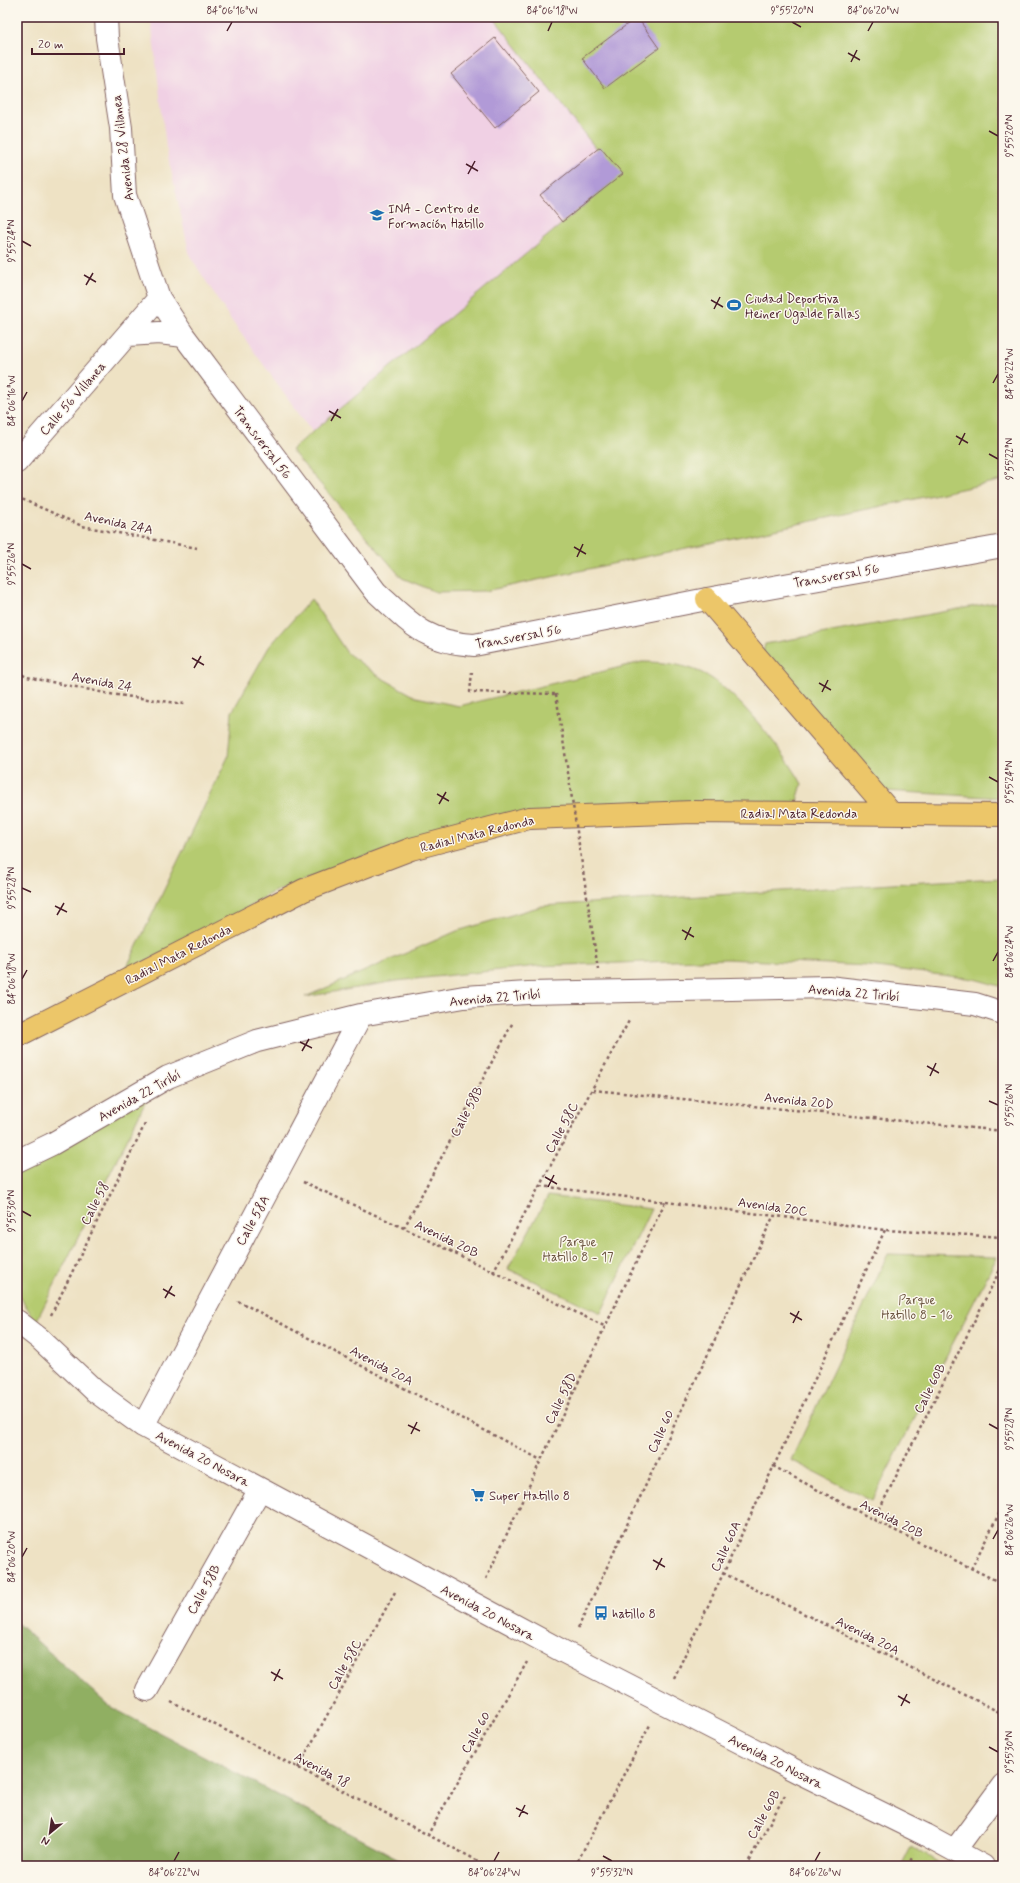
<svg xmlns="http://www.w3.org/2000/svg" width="1020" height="1883" font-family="Mynerve,sans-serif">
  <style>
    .built { fill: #f0d0e4 }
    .green { fill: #b5cb6f; stroke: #80754d }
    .forest { fill: #90af62; stroke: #6d6746 }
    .building { fill: #b19ad7 }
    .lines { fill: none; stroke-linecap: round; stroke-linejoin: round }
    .minor-casing { stroke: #836361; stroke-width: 24 }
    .major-casing { stroke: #836361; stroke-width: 24 }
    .path { stroke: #836361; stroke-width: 2.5; stroke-dasharray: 3 3; stroke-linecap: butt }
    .minor { stroke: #fff; stroke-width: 22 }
    .major { stroke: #ecc669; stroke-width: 22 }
    .path-bridge { stroke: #836361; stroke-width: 2.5; stroke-dasharray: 3 3; stroke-linecap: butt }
    .ticks { fill: none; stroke: #4a1f2b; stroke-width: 1.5 }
    .labels { text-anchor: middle; stroke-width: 3; stroke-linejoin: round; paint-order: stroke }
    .street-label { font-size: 13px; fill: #4a1f2b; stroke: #fbf7ec }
    .poi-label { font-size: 13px; fill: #4a1f2b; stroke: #fbf7ec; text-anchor: start }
    .park-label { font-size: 13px; fill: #6a533f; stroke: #fbf7ec }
    .neatline { fill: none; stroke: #4a1f2b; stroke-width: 1.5 }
    .ticks-label { font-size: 10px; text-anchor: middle; fill: #4a1f2b }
  </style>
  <rect width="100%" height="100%" fill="#fbf7ec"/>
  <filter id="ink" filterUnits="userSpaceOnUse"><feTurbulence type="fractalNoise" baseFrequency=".025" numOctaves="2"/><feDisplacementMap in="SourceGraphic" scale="8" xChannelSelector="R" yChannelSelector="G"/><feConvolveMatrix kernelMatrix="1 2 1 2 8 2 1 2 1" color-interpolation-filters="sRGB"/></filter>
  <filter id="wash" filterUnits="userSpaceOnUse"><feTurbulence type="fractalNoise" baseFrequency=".012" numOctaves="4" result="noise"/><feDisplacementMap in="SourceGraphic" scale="16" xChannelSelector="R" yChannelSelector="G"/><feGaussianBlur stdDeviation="0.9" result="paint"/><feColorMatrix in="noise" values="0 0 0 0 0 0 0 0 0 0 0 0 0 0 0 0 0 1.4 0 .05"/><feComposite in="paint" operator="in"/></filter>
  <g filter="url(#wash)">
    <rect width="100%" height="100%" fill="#eee2c4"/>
    <path class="built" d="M155,17h341l127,157 -310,259 -84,-116 -39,-61 -24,-109 -15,-127z"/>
    <path class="green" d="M493,17h510v463l-517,111 -50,1 -34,-14 -111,-128 327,-273z
      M311,599l36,54 33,24 36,20 43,9 183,-44c20,0 39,2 58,10 32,13 86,82 102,112l-6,20 -196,7 -234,45 -95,37 -56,35 -90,43 103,-214 4,-45 37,-65z
      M1003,601v197l-117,-7 -124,-135 3,-12z
      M1003,878v109l-29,-8 -106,-13 -142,-7 -188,7 -142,15 -91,16 152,-66 85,-25 398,-25z
      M149,1095l-113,227 -19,-30v-121z
      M548,1196l103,13 -50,104 -93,-44z
      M888,1254l109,3 -125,244 -81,-41z
      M911,1846l33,20h-43z"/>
    <path class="forest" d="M17,1623l92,83 303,160h-395z"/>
    <g id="blocks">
      <path class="building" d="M637,17l22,31 -54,40 -23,-30z
        M495,38l44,54 -44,36 -44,-54z
        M600,147l23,27 -61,48 -22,-27z"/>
    </g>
  </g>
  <g filter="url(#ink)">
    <use href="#blocks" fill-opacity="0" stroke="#836361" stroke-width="1"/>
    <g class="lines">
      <defs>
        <path id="minor" d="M106,17l1,21 14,90 4,67 34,103 25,38 192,256c35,32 49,50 98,53l233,-46 296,-53
          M128,335l31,-2 25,3
          M17,462l142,-164
          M17,1161l35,-17 116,-67 89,-36 104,-26 103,-18 64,-4 300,-6 147,17 28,9
          M17,1321l23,18 55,52 48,35 423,227 232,119 128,63 57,31
          M143,1426l218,-411
          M147,1690l113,-201
          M955,1850l48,-65"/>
        <path id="major" d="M707,599l184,214
          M17,1036l287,-146 107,-41 118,-31 164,-6 310,3"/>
      </defs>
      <use href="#minor" class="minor-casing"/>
      <use href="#major" class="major-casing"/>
      <path class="path" d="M17,497l65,29 115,22
        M17,672l10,5 83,17 75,10
        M472,672l-2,20 86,2
        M593,1090l410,41
        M303,1182l101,46 202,99
        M541,1186l344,44 118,7
        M404,1228l109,-206
        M493,1272l137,-253
        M238,1301l303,159
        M51,1315l95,-193
        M773,1466l101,54 129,64
        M874,1520l129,-256
        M971,1569l32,-63
        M723,1573l280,141
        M486,1579l55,-119 125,-260
        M578,1628l195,-411
        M674,1678l211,-448
        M171,1702l317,164
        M298,1768l97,-176
        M427,1836l100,-174
        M575,1866l75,-141
        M746,1866l39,-71
        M908,1866l5,-8"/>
      <use href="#minor" class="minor"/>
      <use href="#major" class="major"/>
      <path class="path-bridge" d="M556,694l42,275"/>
    </g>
  </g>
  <path class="ticks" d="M792,22l9,5M227,31l5,-9M548,31l4,-9M868,31l5,-9M848,53l12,7M851,62l6,-12M989,131l9,5M466,164l12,7M468,174l7,-13M22,241l9,5M84,275l12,7M86,285l7,-12M711,300l12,7M714,309l6,-12M993,383l5,-9M22,401l5,-9M329,411l12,7M331,421l7,-12M956,436l12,7M959,445l6,-12M989,454l9,5M574,547l12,7M577,557l6,-13M22,564l9,5M192,658l12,7M194,668l7,-12M819,683l12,7M822,692l6,-12M989,777l9,5M437,794l12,7M439,804l7,-12M22,888l9,4M55,906l12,6M57,915l7,-12M682,930l12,7M685,940l6,-13M993,961l5,-9M22,979l5,-9M300,1042l12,6M302,1051l7,-12M927,1066l12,7M930,1076l6,-13M989,1101l9,4M545,1177l12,7M548,1187l6,-12M22,1211l9,5M163,1289l12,7M165,1298l7,-12M790,1313l12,7M793,1323l6,-12M989,1424l9,5M408,1425l12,6M411,1434l6,-12M993,1539l5,-9M22,1557l5,-9M653,1560l12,7M656,1570l6,-12M271,1672l12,7M274,1681l6,-12M898,1696l12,7M901,1706l6,-12M989,1747l9,5M516,1808l12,6M519,1817l6,-12M603,1856l9,5M174,1861l5,-9M494,1861l5,-9M815,1861l5,-9"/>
  <defs>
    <symbol id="university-bare" viewBox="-9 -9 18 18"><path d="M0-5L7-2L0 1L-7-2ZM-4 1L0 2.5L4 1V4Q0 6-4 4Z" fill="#1f6fb2" stroke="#fbf7ec" stroke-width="2.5" paint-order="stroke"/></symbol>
    <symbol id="stadium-bare" viewBox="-9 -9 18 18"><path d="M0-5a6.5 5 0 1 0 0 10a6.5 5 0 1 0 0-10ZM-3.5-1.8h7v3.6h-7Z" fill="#1f6fb2" stroke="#fbf7ec" stroke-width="2.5" paint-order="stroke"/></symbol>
    <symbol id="supermarket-bare" viewBox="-9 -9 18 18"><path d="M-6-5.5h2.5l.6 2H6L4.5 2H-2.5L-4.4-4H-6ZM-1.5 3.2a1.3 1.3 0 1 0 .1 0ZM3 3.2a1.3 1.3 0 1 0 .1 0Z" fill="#1f6fb2" stroke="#fbf7ec" stroke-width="2.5" paint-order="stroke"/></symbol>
    <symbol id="bus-bare" viewBox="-9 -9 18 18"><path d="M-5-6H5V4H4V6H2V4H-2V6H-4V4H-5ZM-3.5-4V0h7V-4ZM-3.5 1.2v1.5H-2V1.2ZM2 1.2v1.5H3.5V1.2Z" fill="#1f6fb2" stroke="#fbf7ec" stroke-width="2.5" paint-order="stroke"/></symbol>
  </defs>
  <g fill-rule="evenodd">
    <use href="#university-bare" x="367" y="205" width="20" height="20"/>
    <use href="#stadium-bare" x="724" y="295" width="20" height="20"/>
    <use href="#supermarket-bare" x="468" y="1485" width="20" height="20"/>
    <use href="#bus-bare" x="591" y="1603" width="20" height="20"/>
  </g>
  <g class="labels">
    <g class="street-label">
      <text transform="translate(122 148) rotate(-97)" y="5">Avenida 28 Villanea</text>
      <text transform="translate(72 398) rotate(-49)" y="5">Calle 56 Villanea</text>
      <text transform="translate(263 442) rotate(53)" y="5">Transversal 56</text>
      <text transform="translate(119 522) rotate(12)" y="5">Avenida 24A</text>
      <text transform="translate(836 575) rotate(-10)" y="5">Transversal 56</text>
      <text transform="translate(518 636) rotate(-10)" y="5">Transversal 56</text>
      <text transform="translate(102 681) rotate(10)" y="5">Avenida 24</text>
      <text x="799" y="818">Radial Mata Redonda</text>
      <text transform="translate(477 833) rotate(-14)" y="5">Radial Mata Redonda</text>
      <text transform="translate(178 954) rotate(-27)" y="5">Radial Mata Redonda</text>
      <text transform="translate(854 992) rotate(5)" y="5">Avenida 22 Tiribí</text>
      <text transform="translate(495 997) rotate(-5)" y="5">Avenida 22 Tiribí</text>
      <text transform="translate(139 1095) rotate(-29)" y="5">Avenida 22 Tiribí</text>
      <text transform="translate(799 1100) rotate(6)" y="5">Avenida 20D</text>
      <text transform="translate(466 1111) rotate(-62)" y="5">Calle 58B</text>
      <text transform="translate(561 1127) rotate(-62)" y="5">Calle 58C</text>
      <text transform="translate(94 1203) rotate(-63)" y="5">Calle 58</text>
      <text transform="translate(773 1206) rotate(8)" y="5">Avenida 20C</text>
      <text transform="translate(252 1220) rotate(-61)" y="5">Calle 58A</text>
      <text transform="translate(447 1238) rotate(26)" y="5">Avenida 20B</text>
      <text transform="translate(382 1365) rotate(28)" y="5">Avenida 20A</text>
      <text transform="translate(929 1388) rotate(-63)" y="5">Calle 60B</text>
      <text transform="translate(560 1398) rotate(-64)" y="5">Calle 58D</text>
      <text transform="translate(660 1431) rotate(-65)" y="5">Calle 60</text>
      <text transform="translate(203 1458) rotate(28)" y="5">Avenida 20 Nosara</text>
      <text transform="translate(892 1518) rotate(27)" y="5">Avenida 20B</text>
      <text transform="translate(725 1546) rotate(-65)" y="5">Calle 60A</text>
      <text transform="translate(203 1589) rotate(-61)" y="5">Calle 58B</text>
      <text transform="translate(488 1612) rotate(28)" y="5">Avenida 20 Nosara</text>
      <text transform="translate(868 1635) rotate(27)" y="5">Avenida 20A</text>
      <text transform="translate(344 1664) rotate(-61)" y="5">Calle 58C</text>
      <text transform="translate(475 1732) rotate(-60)" y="5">Calle 60</text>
      <text transform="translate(776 1761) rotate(27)" y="5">Avenida 20 Nosara</text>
      <text transform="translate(322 1769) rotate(28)" y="5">Avenida 18</text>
      <text transform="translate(763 1814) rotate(-61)" y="5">Calle 60B</text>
    </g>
    <g class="poi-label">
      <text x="388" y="213">INA - Centro de<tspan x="388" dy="15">Formación Hatillo</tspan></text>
      <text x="745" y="303">Ciudad Deportiva<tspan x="745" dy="15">Heiner Ugalde Fallas</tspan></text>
      <text x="489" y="1500">Super Hatillo 8</text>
      <text x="612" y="1618">hatillo 8</text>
    </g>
    <g class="park-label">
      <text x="578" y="1246">Parque<tspan x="578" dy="15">Hatillo 8 - 17</tspan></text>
      <text x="917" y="1304">Parque<tspan x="917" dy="15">Hatillo 8 - 16</tspan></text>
    </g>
  </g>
  <rect width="1020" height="1883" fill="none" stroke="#fbf7ec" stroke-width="44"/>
  <g transform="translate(50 1833) rotate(209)" stroke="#fbf7ec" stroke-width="3" paint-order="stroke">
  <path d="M0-3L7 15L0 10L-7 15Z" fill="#4a1f2b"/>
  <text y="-6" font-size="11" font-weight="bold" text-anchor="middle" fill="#4a1f2b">N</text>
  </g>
  <path d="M32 48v6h92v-6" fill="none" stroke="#4a1f2b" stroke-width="2"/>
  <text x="38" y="48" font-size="12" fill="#4a1f2b" stroke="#fbf7ec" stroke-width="3" paint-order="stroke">20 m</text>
  <rect x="22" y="22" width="976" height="1839" class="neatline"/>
  <g class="ticks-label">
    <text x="232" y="14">84°06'16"W</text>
    <text x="552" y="14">84°06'18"W</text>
    <text x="792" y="14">9°55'20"N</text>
    <text x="873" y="14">84°06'20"W</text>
    <text transform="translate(1009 136) rotate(-90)" y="4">9°55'20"N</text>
    <text transform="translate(11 241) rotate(-90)" y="4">9°55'24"N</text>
    <text transform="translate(1009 374) rotate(-90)" y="4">84°06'22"W</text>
    <text transform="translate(11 401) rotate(-90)" y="4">84°06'16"W</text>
    <text transform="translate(1009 459) rotate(-90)" y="4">9°55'22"N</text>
    <text transform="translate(11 564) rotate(-90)" y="4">9°55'26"N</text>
    <text transform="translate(1009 782) rotate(-90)" y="4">9°55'24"N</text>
    <text transform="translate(11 888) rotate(-90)" y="4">9°55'28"N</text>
    <text transform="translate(1009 952) rotate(-90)" y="4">84°06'24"W</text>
    <text transform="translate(11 979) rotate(-90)" y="4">84°06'18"W</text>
    <text transform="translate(1009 1105) rotate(-90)" y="4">9°55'26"N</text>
    <text transform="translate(11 1211) rotate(-90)" y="4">9°55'30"N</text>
    <text transform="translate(1009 1429) rotate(-90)" y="4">9°55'28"N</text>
    <text transform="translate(1009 1530) rotate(-90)" y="4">84°06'26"W</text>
    <text transform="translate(11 1557) rotate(-90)" y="4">84°06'20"W</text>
    <text transform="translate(1009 1752) rotate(-90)" y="4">9°55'30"N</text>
    <text x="174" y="1876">84°06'22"W</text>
    <text x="494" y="1876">84°06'24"W</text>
    <text x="612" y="1876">9°55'32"N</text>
    <text x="815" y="1876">84°06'26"W</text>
  </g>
</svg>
